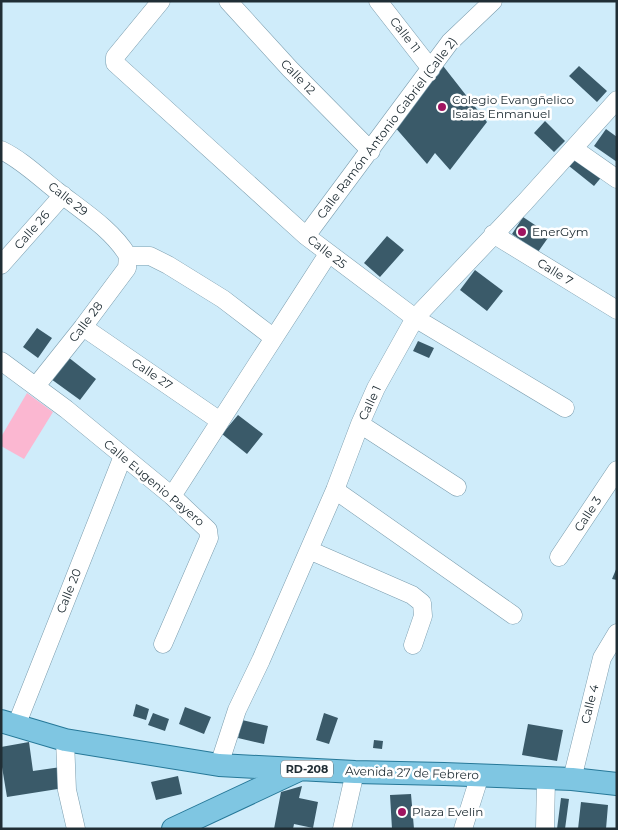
<svg xmlns="http://www.w3.org/2000/svg" width="618" height="830" font-family="Montserrat,sans-serif">
  <style>
    .green { fill: #fbb7d1 }
    .building { fill: #3a5a69 }
    .lines { fill: none; stroke-linecap: round; stroke-linejoin: round }
    .minor-casing { stroke: #7b9dae; stroke-width: 19 }
    .major-casing { stroke: #267898; stroke-width: 24 }
    .minor { stroke: #fff; stroke-width: 18 }
    .major { stroke: #7fc6e2; stroke-width: 22 }
    .poi-dot { fill: #a01560; stroke: #fff; stroke-width: 2 }
    .labels { text-anchor: middle; stroke-width: 5; stroke-linejoin: round; paint-order: stroke }
    .shield { fill: #fff; stroke: #636d72; stroke-width: 1 }
    .shield-label { font-size: 11px; font-weight: bold; fill: #202e35 }
    .street-label { font-size: 12px; fill: #202e35; stroke: #fff }
    .poi-label { font-size: 12px; fill: #202e35; stroke: #fff; text-anchor: start }
  </style>
  <rect width="100%" height="100%" fill="#cfecfa"/>
  <path class="green" d="M27,393l26,19 -29,47 -23,-13v-9z"/>
  <path class="building" d="M440,62l47,60 -37,48 -15,-17 -8,11 -33,-38z
    M579,66l28,25 -10,11 -28,-26z
    M545,121l20,20 -11,11 -20,-19z
    M606,129l11,8v25l-23,-16z
    M579,154l25,20 -10,12 -25,-20z
    M523,217l27,18 -12,17 -26,-18z
    M387,236l17,14 -24,27 -16,-14z
    M475,270l28,21 -16,20 -27,-21z
    M37,328l15,10 -14,20 -15,-11z
    M418,341l16,7 -5,10 -16,-7z
    M68,357l28,22 -16,21 -29,-21z
    M238,415l25,19 -16,20 -25,-20z
    M617,567v13l-5,-1z
    M136,704l13,5 -3,11 -13,-4z
    M185,707l26,10 -7,17 -25,-10z
    M153,713l16,6 -4,12 -17,-6z
    M324,713l14,5 -9,26 -13,-4z
    M242,720l26,6 -4,18 -26,-6z
    M528,724l35,6 -6,31 -35,-6z
    M374,740l9,1 -1,8 -9,-1z
    M29,742l4,29 28,-4 3,21 -57,9 -6,-36v-14z
    M178,776l4,18 -26,6 -5,-18z
    M302,786l-3,12 19,4 -5,26 -19,-4 -1,5h-19l7,-37z
    M411,794l3,35h-22l-2,-34z
    M561,798l8,1 -4,30h-8z
    M581,802l27,3 -2,24h-28z"/>
  <g class="lines">
    <defs>
      <path id="minor" d="M161,1l-46,56v6l191,173 109,82 150,90
        M228,1l62,68 81,82
        M378,1l53,68
        M574,149l43,30
        M1,150c21,10 38,27 56,41 24,19 55,38 71,65
        M493,234l124,76
        M306,236l144,-194 43,-41
        M128,256h22l18,9 55,34 51,39
        M1,265l62,-70
        M83,327l137,94
        M1,361l65,48 106,87 36,34 1,8 -46,106
        M36,386l47,-59 44,-59 1,-12
        M360,424l97,63
        M335,490l178,125
        M172,496l156,-242
        M309,550l103,45 10,8 1,13 -10,29
        M559,557l58,-87
        M16,726l107,-270
        M65,740l2,50 9,39
        M219,765l18,-55 24,-50 74,-170 25,-66 16,-36 39,-70 110,-116 92,-102
        M572,779l30,-121 15,-25
        M342,829l13,-57
        M463,829l17,-54
        M545,829l1,-51"/>
      <path id="major" d="M1,721l64,19 154,25 136,7 89,2 128,5 45,5
        M173,829l126,-59"/>
    </defs>
    <use href="#minor" class="minor-casing"/>
    <use href="#major" class="major-casing"/>
    <use href="#minor" class="minor"/>
    <use href="#major" class="major"/>
  </g>
  <g class="poi-dot">
    <circle cx="442" cy="107" r="5"/>
    <circle cx="522" cy="232" r="5"/>
    <circle cx="402" cy="812" r="5"/>
  </g>
  <g class="labels">
    <rect class="shield" x="281" y="760.5" width="52" height="17" rx="4"/>
    <g class="shield-label">
      <text x="307" y="773">RD-208</text>
    </g>
    <g class="street-label">
      <text transform="translate(405 35) rotate(52)" y="4">Calle 11</text>
      <text transform="translate(298 77) rotate(46)" y="4">Calle 12</text>
      <text transform="translate(387 128) rotate(-53)" y="4">Calle Ramón Antonio Gabriel (Calle 2)</text>
      <text transform="translate(68 199) rotate(38)" y="4">Calle 29</text>
      <text transform="translate(32 230) rotate(-49)" y="4">Calle 26</text>
      <text transform="translate(327 252) rotate(38)" y="4">Calle 25</text>
      <text transform="translate(555 272) rotate(32)" y="4">Calle 7</text>
      <text transform="translate(86 322) rotate(-53)" y="4">Calle 28</text>
      <text transform="translate(152 374) rotate(34)" y="4">Calle 27</text>
      <text transform="translate(370 403) rotate(-65)" y="4">Calle 1</text>
      <text transform="translate(154 483) rotate(40)" y="4">Calle Eugenio Payero</text>
      <text transform="translate(588 514) rotate(-57)" y="4">Calle 3</text>
      <text transform="translate(69 591) rotate(-68)" y="4">Calle 20</text>
      <text transform="translate(590 704) rotate(-76)" y="4">Calle 4</text>
      <text transform="translate(412 773) rotate(2)" y="4">Avenida 27 de Febrero</text>
    </g>
    <g class="poi-label">
      <text x="452" y="104">Colegio Evangñelico<tspan x="452" dy="14">Isaias Enmanuel</tspan></text>
      <text x="532" y="236">EnerGym</text>
      <text x="412" y="816">Plaza Evelin</text>
    </g>
  </g>
  <rect width="618" height="830" fill="none" stroke="#202e35" stroke-width="5"/>
</svg>
